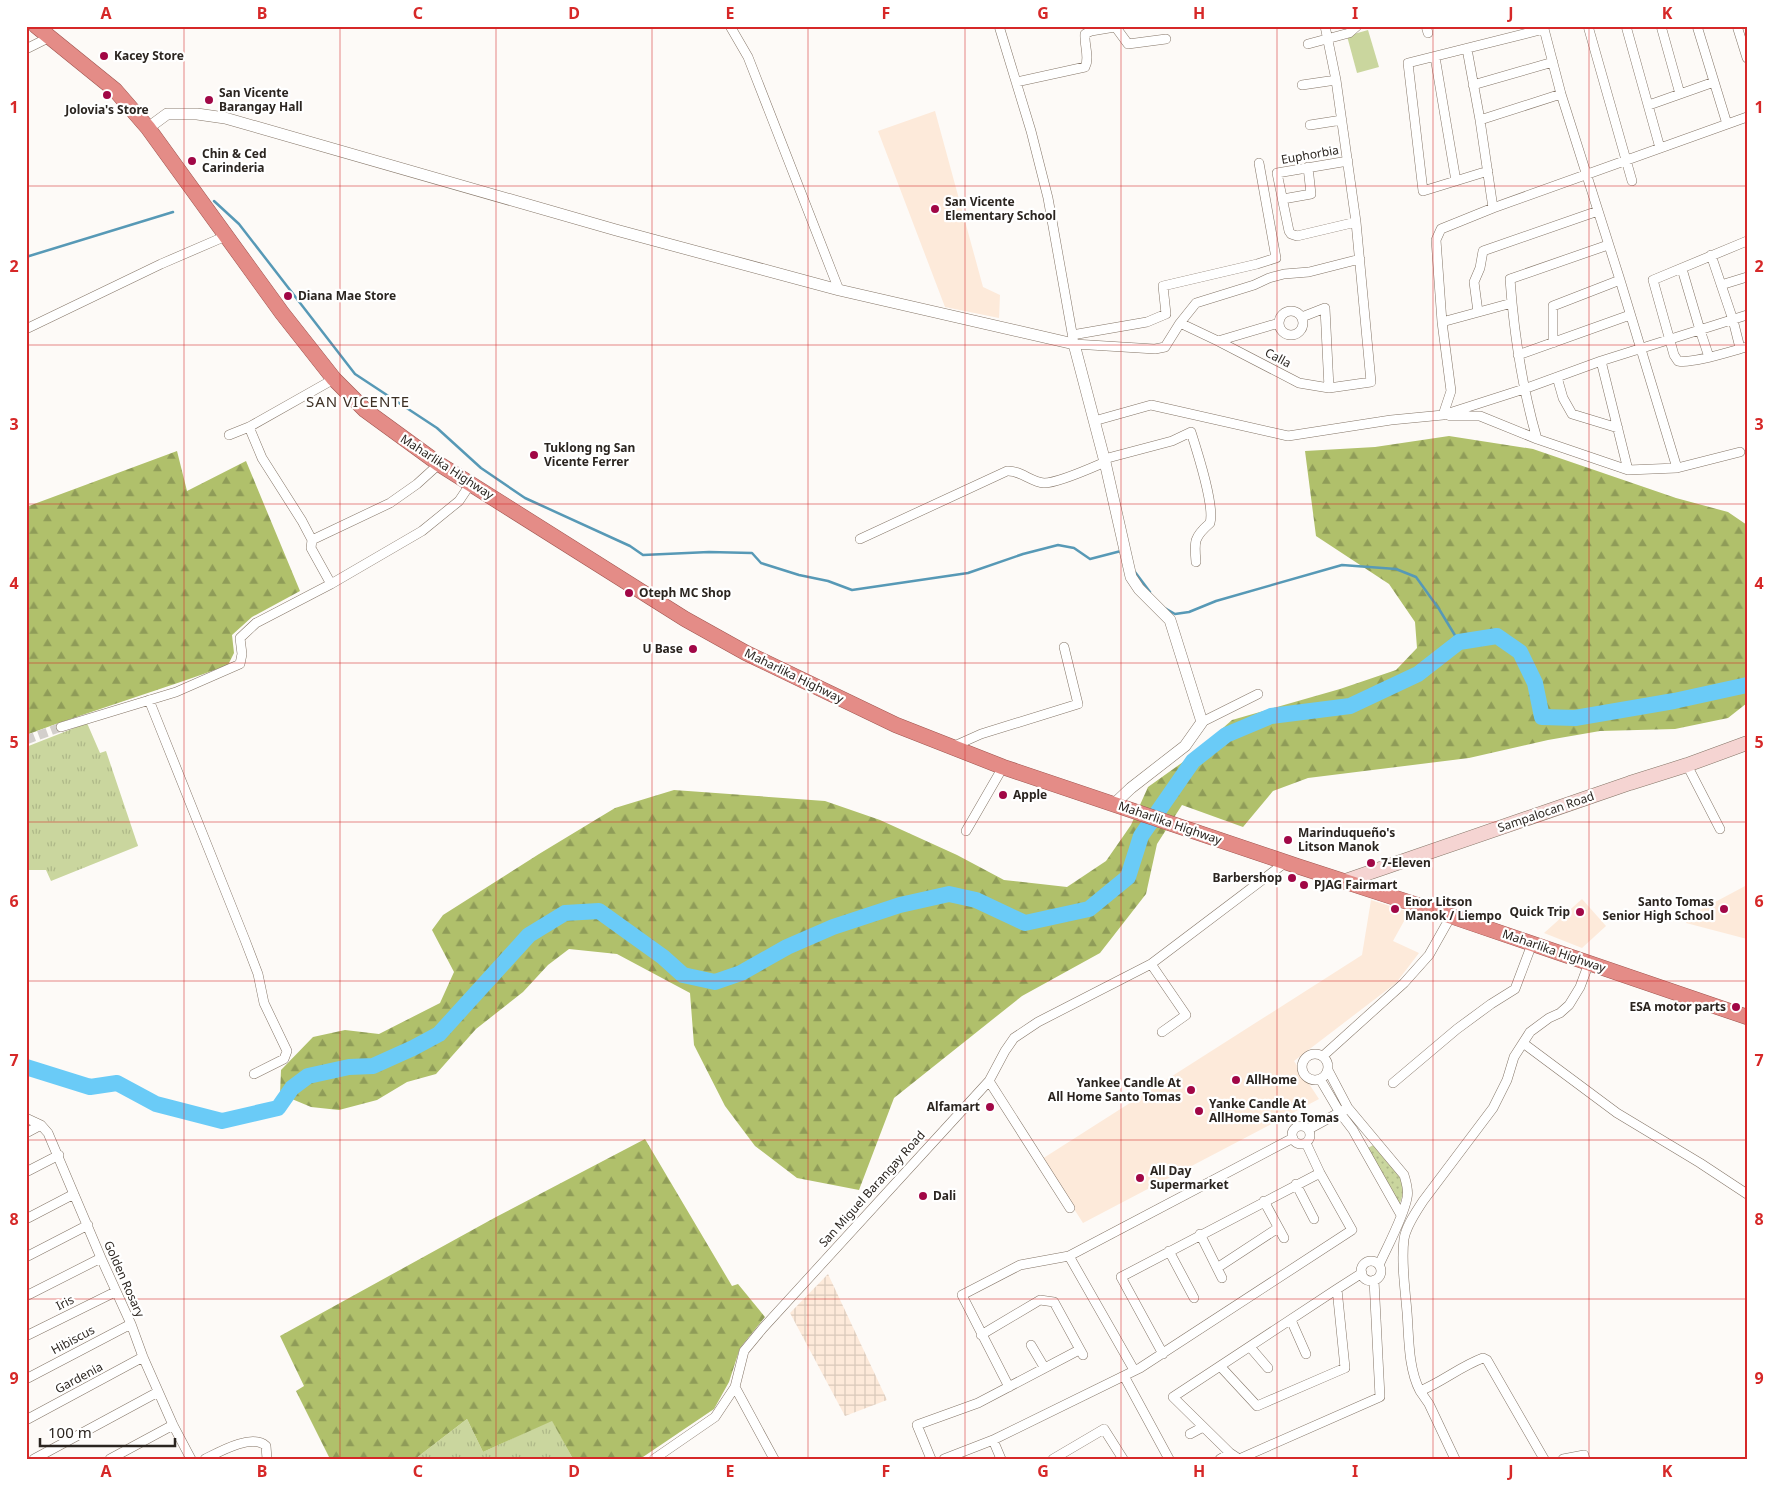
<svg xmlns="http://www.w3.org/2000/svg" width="1773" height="1485" font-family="'Noto Sans',sans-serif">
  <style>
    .built { fill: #fdeada }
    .industrial { fill: url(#industrial-grid) }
    .grass { fill: url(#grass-tufts) }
    .forest { fill: url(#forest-firs) }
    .park { fill: url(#park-dots) }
    .pitch { fill: #cad69e }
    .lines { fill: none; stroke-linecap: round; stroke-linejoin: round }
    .stream { stroke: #5799b6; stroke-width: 2.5 }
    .river { stroke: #6acbf7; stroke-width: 16 }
    .minor-tunnel { stroke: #d3cfcc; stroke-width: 9; stroke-dasharray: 9 4.5; stroke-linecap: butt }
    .minor-casing { stroke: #847567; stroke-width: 10 }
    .tertiary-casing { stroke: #847567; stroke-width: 12 }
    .secondary-casing { stroke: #847567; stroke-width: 15 }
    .trunk-casing { stroke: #9f554f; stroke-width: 16 }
    .minor { stroke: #fff; stroke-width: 9 }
    .tertiary { stroke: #fff; stroke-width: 11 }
    .secondary { stroke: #f5d4d2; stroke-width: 14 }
    .trunk { stroke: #e48c87; stroke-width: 15 }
    .grid { fill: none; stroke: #d62828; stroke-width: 1; stroke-opacity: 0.55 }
    .poi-dot { fill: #a10746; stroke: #fff; stroke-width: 2 }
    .labels { text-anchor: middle; stroke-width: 4.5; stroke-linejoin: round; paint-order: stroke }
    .poi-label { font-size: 12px; font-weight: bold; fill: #2b2520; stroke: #fff; text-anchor: start }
    .street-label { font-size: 12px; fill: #2b2520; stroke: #fff }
    .quarter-label { font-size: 15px; letter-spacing: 1px; fill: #3d2f24; stroke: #fff }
    .neatline { fill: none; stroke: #d62828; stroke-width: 2 }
    .grid-label { font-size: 16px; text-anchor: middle; font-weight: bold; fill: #d62828 }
  </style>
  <defs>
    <pattern id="industrial-grid" width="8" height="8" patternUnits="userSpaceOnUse" patternTransform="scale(1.25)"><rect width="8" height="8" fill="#fdeada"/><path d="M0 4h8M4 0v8" fill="none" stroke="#d9c9bb"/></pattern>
    <pattern id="grass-tufts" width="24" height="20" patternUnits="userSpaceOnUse" patternTransform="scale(1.25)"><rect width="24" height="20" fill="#cad69e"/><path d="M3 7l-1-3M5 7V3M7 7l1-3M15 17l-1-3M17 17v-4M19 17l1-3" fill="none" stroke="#aeb888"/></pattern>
    <pattern id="forest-firs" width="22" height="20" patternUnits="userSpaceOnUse" patternTransform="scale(1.25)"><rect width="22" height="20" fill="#b0c06b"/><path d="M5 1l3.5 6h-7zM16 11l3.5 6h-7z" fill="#8f9c58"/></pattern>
    <pattern id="park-dots" width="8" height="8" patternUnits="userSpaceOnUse" patternTransform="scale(1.25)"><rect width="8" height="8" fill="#cad69e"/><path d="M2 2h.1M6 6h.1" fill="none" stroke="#aeb888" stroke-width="1.8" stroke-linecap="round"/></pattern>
  </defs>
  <rect width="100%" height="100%" fill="#fdfaf7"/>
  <path class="built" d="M935,111l48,176 17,8 -1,23 -54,-11 -67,-176z
    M1747,885v54l-61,-16 1,-6z
    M1582,899l24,27 -24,22 -38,-15z
    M1371,900l38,12 -16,29 26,12 -23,30 -102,78 25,38 -236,124 -41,-64 320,-204z"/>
  <path class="industrial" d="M828,1274l59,126 -42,16 -55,-103z"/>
  <path class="grass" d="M87,723l13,30 6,-2 32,95 -87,35 -5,-11h-20v-123z
    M467,1419l16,33 69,-32 21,39h-158z"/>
  <path class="forest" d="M1449,436l84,13 143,49 52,14 19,13v178l-19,15 -53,11 -75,2 -52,9 -79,18 -161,20 -35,13 -30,36 -61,-22 -25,39 -11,50 -46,59 -78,43 -128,102 -35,92 -62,-12 -42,-32 -30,-40 -31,-61 -4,-52 -73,-39 -48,-5 -21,16 -25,27 -47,37 -40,45 -29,8 -30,18 -38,10 -28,-3 -31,-13 1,-24 32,-33 32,-7 34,4 61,-31 14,-31 -22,-42 11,-15 96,-61 76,-46 59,-18 151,11 55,19 77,35 47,25 63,7 39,-26 25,-36 17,-38 42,-30 42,-37 108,-31 56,-19 21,-22 -2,-26 -26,-38 -73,-48 -11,-85 70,-4z
    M177,451l10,40 59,-30 54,130 -48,26 -20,18 2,18 -6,12c-67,25 -135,45 -202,70v-228z
    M645,1139l87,147 6,-2 27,33 -25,31 -11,34 -15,27 -74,50h-67l-21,-38 -69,31 -16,-33 -52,40h-85l-34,-68 8,-5 -24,-50 216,-119z"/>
  <path class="park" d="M1375,1144c15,18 36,33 25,59l-3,1 -29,-56z"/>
  <path class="pitch" d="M1368,30l11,37 -22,6 -10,-37z"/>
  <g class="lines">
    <path class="stream" d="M214,201l25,23 116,150 82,54 44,40 44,30 105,48 13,9 66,-3 43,1 9,10 38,12 29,6 24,9 116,-17 55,-19 35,-9 16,3 16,11 31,-8
      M26,257l147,-45
      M1135,572l15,20
      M1163,607l12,7 14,-2 27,-11 126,-36 54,4 20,8 23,32 20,33"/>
    <path class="river" d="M26,1067l64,20 27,-4 39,21 66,17 56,-13 14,-20 16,-12 41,-9 24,-1 40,-18 26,-14 90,-99 36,-22 34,-2 64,46 20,18 32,7 26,-9 46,-26 46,-20 67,-22 49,-11 27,6 49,23 64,-14 39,-32 13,-41 52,-75 33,-26 45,-19 79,-10 68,-32 41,-32 38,-6 23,16 15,31 7,34 33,1 99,-17 73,-16"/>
    <path class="minor-tunnel" d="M26,740l35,-13"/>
    <defs>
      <path id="minor" d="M730,26l18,31 91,233
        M999,26l32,105 17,67 26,146 81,5 10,-2 15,-24 16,-20 58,-18 15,-7 15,-4 25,-2 51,-13
        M1426,26l2,7
        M1588,26l44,155
        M1626,26l34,122
        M1661,26l19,68
        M1697,26l30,98
        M1737,26l10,32
        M1308,44l41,-11 8,-7
        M26,49l24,-12
        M1467,49l13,71 13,88
        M1435,57l21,124
        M1016,82l69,-15c5,-9 -1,-22 0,-33l6,-3 24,-4 2,2 11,15 38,-5
        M1302,85l34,-5
        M1473,85l80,-23
        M1649,105l65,-23
        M1480,120l81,-26
        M1310,125l32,-5
        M1348,161l-71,12 12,58 2,3 6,2 59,-14
        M1488,171l-65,20 -15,-128 136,-34 17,65 59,186 57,188 -49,2 -91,-31c-15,-52 -23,-105 -27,-160l98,-34
        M1283,199l28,-5 -3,-27
        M1747,241l-94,39 21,75 4,6c15,3 53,-10 69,-14
        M1711,255l22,65 7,28
        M1682,269l18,61 9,27
        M1721,285l26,-8
        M1279 323a12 12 0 1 1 24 0a12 12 0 1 1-24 0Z
        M1478,312l-4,-30 6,-14 3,-17 115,-40
        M1302,317l23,-9 4,80
        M1442,322l70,-19
        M1180,323l38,18 81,42 30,5 42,-6 -15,-160 -20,-142 -11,-54
        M26,329l135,-65 65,-28
        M1072,335l75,-13 19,-8 -3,-28 94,-22 19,-6 -17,-95
        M1218,341l61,-18
        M1553,343v-37l67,-26
        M1518,355l112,-40
        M1601,361l27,109
        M1557,377l6,21 9,16 46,14
        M1443,415l81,-26 77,-28 146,-46
        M1450,416h30l57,23
        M1094,421l57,-16 137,31 103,-16 52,-5 8,-24 -9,-69 -6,-82 5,-11 52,-21 254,-91
        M229,435l20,-8
        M1104,459l68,-18 19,-9c6,19 24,74 19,91 -16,14 -16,18 -14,39
        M1677,468l63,-16
        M860,539l147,-68c13,-1 24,11 37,12 14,0 47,-15 61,-21
        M312,540l78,-37 27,-19 22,-20
        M331,584l-20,-36 1,-8 -10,-19 -40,-63 -13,-31 85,-48
        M149,700l96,240 13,34 6,29 23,48 -3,8 -30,15
        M1202,722l56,-28
        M61,727l115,-35 64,-28 2,-10 -2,-16 16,-15 75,-39 91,-53 37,-30 12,-18
        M952,747l29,-13 97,-30 -14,-57
        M1687,765l33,64
        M966,831l37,-64
        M1151,964l35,51 -24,17
        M1523,1043l94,70 83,50 47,31
        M1302 1067a13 13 0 1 1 26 0a13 13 0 1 1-26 0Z
        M1323,1056l81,-73 25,-28 22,-39
        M1328,1070l20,38 56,67c2,7 5,15 3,23 -4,20 -19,47 -28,67
        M1320,1079l20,34 13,17 48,85
        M989,1081l81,127
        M1393,1083l64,-54 34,-25 24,-15 17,-45
        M26,1118l15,7 7,8 53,125 30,66 12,33 30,68 18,34
        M1292 1135a9 9 0 1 1 18 0a9 9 0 1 1-18 0Z
        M1309,1129l35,-19
        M26,1133l15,-8
        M26,1172l33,-17
        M1296,1184l18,35
        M1264,1201l20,37
        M26,1219l48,-25
        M1200,1234l22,44
        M1169,1251l25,47
        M1069,1256l65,114
        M26,1257l62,-32
        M1361 1271a10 10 0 1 1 20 0a10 10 0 1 1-20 0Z
        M1217,1268l61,-40
        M26,1296l75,-38
        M1291,1320l15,34
        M981,1335l59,-35 14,2 29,53
        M26,1336l89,-44
        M1031,1345l13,22
        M1250,1347l18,21
        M1163,1354l-42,-77 199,-104
        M1220,1366l37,40 88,-38 -8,-79
        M1124,1376l45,83
        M26,1379l105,-55
        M735,1387l39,72
        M1009,1387l-47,-92 58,-30 49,-9 224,-118
        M1420,1391l9,13 26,55
        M26,1420l117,-63
        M1190,1434l13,-7
        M993,1440l8,19
        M34,1459l124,-67
        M110,1459l63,-34
        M205,1459c14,-7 47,-26 61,-13l1,13
        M654,1459l61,-42 20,-30 9,-36 19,-23 226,-247 16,-30 9,-13 24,-16 113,-58 135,-102
        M931,1459l-14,-34 61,-22 101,-53
        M944,1459l49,-19 147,-72 212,-138 -32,-57 -14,-30
        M1053,1459l51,-30 19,30
        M1220,1459l10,-6
        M1239,1459l-9,-6 -57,-56 164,-108 25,-16
        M1239,1459l141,-62 -6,-117
        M1544,1459l-57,-99 -4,-2c-22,8 -41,24 -63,33 -12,-23 -11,-54 -13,-79 -2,-24 -6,-50 -3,-73 2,-13 12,-27 19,-38l70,-93 14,-28 7,-23 16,-25 19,-14 11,-5 9,-8 11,-18 9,-24
        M1563,1459l21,-4 1,4"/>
      <path id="tertiary" d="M148,128l19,-14h30l28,4 391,112 223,60 235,54 31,118 26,115 8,12 31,31 32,102 -17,24 -54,42 -17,16"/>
      <path id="secondary" d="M1345,881l285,-98 57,-18 60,-22"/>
      <path id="trunk" d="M36,26l79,64 33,38 134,185 52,66 31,31 74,54 246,155 61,34 150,72 107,42 294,99 154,50 296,101"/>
    </defs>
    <use href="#minor" class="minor-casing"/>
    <use href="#tertiary" class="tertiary-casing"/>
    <use href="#secondary" class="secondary-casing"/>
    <use href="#trunk" class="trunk-casing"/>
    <use href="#minor" class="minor"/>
    <use href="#tertiary" class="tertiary"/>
    <use href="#secondary" class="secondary"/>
    <use href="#trunk" class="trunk"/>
  </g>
  <path class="grid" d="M184,26v1433M340,26v1433M496,26v1433M652,26v1433M808,26v1433M965,26v1433M1121,26v1433M1277,26v1433M1433,26v1433M1589,26v1433M26,186h1721M26,345h1721M26,504h1721M26,663h1721M26,822h1721M26,981h1721M26,1140h1721M26,1299h1721"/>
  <g class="poi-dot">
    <circle cx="104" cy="56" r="5"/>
    <circle cx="107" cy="95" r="5"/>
    <circle cx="209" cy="100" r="5"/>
    <circle cx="192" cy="161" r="5"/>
    <circle cx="935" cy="209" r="5"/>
    <circle cx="288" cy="296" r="5"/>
    <circle cx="534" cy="455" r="5"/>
    <circle cx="629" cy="593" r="5"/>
    <circle cx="693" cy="649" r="5"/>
    <circle cx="1003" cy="795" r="5"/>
    <circle cx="1288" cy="840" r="5"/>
    <circle cx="1371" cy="863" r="5"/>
    <circle cx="1292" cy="878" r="5"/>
    <circle cx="1304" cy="885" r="5"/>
    <circle cx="1395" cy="909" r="5"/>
    <circle cx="1724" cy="909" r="5"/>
    <circle cx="1580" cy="912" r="5"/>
    <circle cx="1736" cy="1007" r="5"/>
    <circle cx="1236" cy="1080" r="5"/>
    <circle cx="1191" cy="1090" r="5"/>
    <circle cx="990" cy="1107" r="5"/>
    <circle cx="1199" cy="1111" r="5"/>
    <circle cx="1140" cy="1178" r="5"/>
    <circle cx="923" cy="1196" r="5"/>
  </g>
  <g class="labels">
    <g class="poi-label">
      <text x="114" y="60">Kacey Store</text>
      <text x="219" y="97">San Vicente<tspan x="219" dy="14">Barangay Hall</tspan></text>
      <text x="107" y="114" text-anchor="middle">Jolovia's Store</text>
      <text x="202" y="158">Chin &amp; Ced<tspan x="202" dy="14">Carinderia</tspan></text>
      <text x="945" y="206">San Vicente<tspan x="945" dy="14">Elementary School</tspan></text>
      <text x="298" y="300">Diana Mae Store</text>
      <text x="544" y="452">Tuklong ng San<tspan x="544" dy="14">Vicente Ferrer</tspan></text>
      <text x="639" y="597">Oteph MC Shop</text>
      <text x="683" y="653" text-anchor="end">U Base</text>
      <text x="1013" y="799">Apple</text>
      <text x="1298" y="837">Marinduqueño's<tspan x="1298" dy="14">Litson Manok</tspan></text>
      <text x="1381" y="867">7-Eleven</text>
      <text x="1282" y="882" text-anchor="end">Barbershop</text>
      <text x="1314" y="889">PJAG Fairmart</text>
      <text x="1405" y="906">Enor Litson<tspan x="1405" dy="14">Manok / Liempo</tspan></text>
      <text x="1714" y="906" text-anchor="end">Santo Tomas<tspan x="1714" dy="14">Senior High School</tspan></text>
      <text x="1570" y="916" text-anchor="end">Quick Trip</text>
      <text x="1726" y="1011" text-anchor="end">ESA motor parts</text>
      <text x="1246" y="1084">AllHome</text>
      <text x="1181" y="1087" text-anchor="end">Yankee Candle At<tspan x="1181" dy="14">All Home Santo Tomas</tspan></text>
      <text x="1209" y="1108">Yanke Candle At<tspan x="1209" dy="14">AllHome Santo Tomas</tspan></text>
      <text x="980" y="1111" text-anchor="end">Alfamart</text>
      <text x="1150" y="1175">All Day<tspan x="1150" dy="14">Supermarket</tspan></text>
      <text x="933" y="1200">Dali</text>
    </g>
    <g class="street-label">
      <text transform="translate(1310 155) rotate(-10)" y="4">Euphorbia</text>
      <text transform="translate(1278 358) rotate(28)" y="4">Calla</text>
      <text transform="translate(447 467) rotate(33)" y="4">Maharlika Highway</text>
      <text transform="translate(794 676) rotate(26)" y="4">Maharlika Highway</text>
      <text transform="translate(1546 812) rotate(-19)" y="4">Sampalocan Road</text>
      <text transform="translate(1170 823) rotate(19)" y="4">Maharlika Highway</text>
      <text transform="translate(1554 951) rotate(19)" y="4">Maharlika Highway</text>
      <text transform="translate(872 1189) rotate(-48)" y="4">San Miguel Barangay Road</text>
      <text transform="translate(124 1279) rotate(66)" y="4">Golden Rosary</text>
      <text transform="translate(65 1303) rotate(-27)" y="4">Iris</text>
      <text transform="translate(73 1340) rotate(-28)" y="4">Hibiscus</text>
      <text transform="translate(79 1378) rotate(-28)" y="4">Gardenia</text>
    </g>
    <g class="quarter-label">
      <text x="358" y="407">SAN VICENTE</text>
    </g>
  </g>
  <rect width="1773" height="1485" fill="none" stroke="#ffffff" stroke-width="55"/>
  <path d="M40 1438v8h135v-8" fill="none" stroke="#2b2520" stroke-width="2.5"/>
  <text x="48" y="1438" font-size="15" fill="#2b2520" stroke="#ffffff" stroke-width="4" paint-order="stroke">100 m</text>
  <rect x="28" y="28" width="1718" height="1430" class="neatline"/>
  <g class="grid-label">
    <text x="106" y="19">A</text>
    <text x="262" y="19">B</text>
    <text x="418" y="19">C</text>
    <text x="574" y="19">D</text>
    <text x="730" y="19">E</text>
    <text x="886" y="19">F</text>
    <text x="1043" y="19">G</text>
    <text x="1199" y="19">H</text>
    <text x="1355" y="19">I</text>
    <text x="1511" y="19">J</text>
    <text x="1667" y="19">K</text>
    <text x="14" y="113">1</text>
    <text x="1759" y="113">1</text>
    <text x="14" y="272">2</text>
    <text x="1759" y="272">2</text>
    <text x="14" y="430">3</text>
    <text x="1759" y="430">3</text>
    <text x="14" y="589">4</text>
    <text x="1759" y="589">4</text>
    <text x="14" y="748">5</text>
    <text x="1759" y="748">5</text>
    <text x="14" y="907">6</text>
    <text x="1759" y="907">6</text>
    <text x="14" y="1066">7</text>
    <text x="1759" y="1066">7</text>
    <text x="14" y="1225">8</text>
    <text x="1759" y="1225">8</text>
    <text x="14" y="1384">9</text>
    <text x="1759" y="1384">9</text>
    <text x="106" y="1477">A</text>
    <text x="262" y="1477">B</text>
    <text x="418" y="1477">C</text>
    <text x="574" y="1477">D</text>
    <text x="730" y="1477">E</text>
    <text x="886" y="1477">F</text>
    <text x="1043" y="1477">G</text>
    <text x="1199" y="1477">H</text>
    <text x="1355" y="1477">I</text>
    <text x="1511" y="1477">J</text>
    <text x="1667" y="1477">K</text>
  </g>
</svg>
